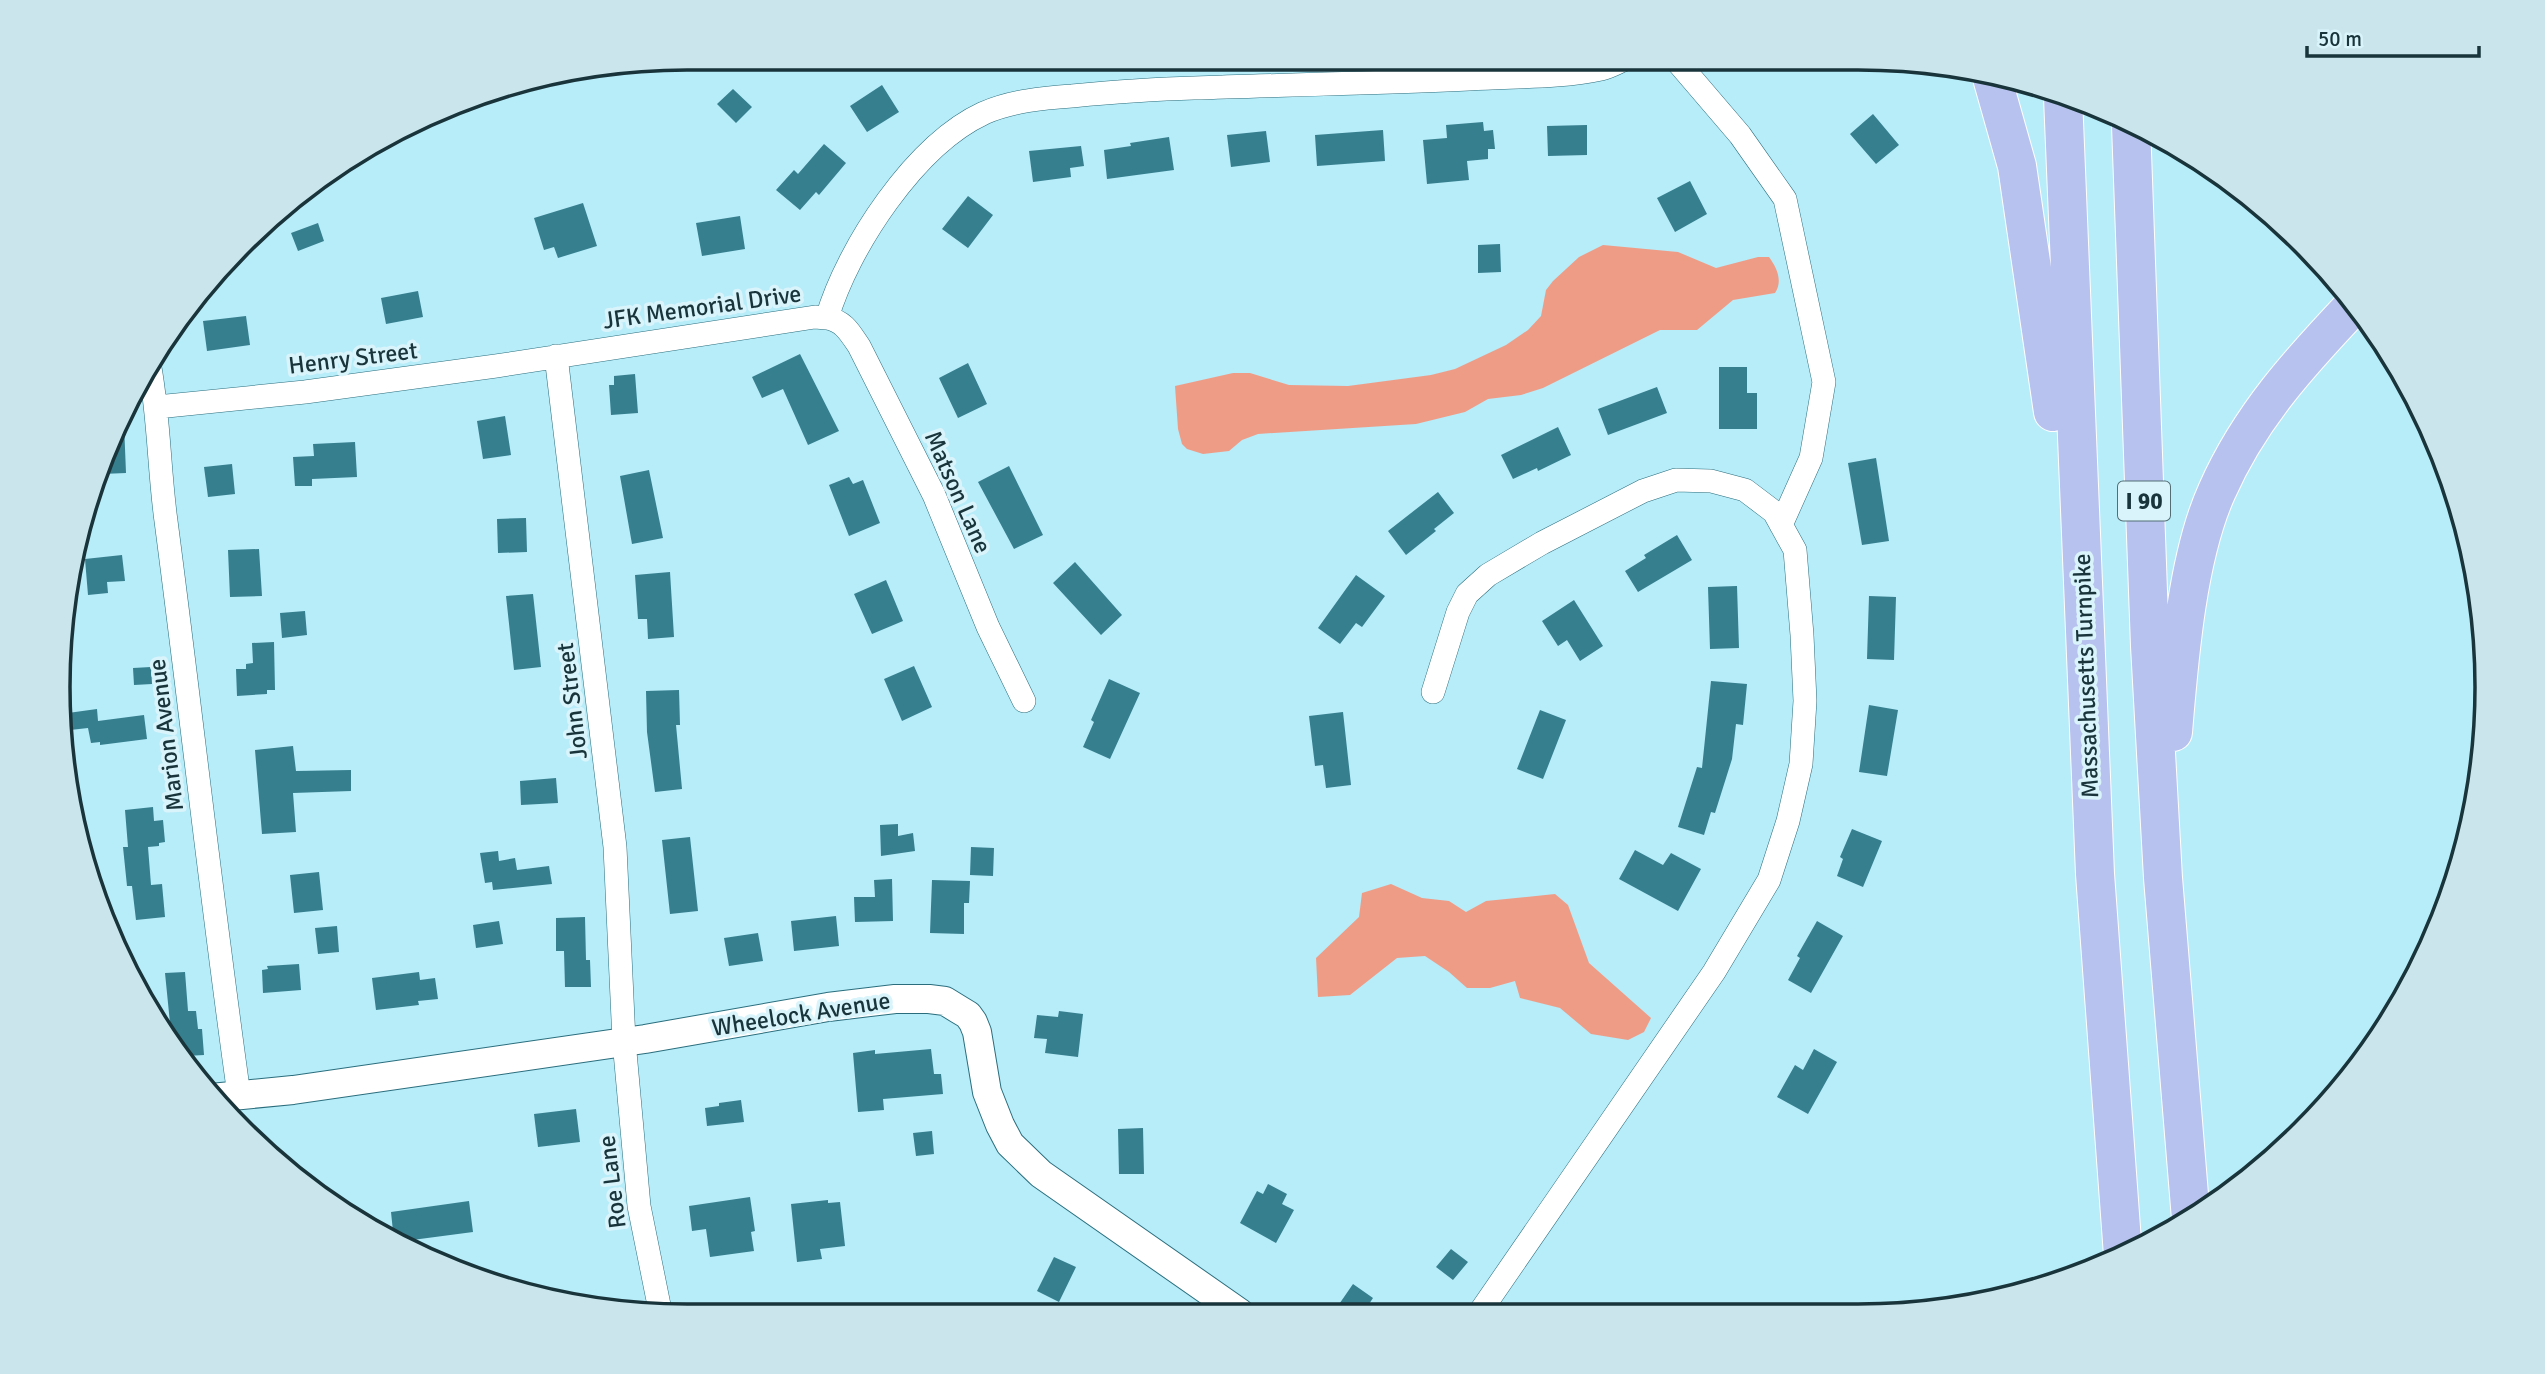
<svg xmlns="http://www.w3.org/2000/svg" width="2545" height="1374" font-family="Signika,sans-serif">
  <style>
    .green { fill: #ef9c87 }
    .building { fill: #357f8f }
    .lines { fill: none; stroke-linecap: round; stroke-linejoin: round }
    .minor-casing { stroke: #2a6e7d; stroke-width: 24 }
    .tertiary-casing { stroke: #2a6e7d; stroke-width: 30 }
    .motorway-casing { stroke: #fff; stroke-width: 40 }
    .minor { stroke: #fff; stroke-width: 23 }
    .tertiary { stroke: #fff; stroke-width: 28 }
    .motorway { stroke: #b8c2ef; stroke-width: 38 }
    .labels { text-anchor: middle; stroke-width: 7; stroke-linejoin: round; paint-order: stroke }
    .shield { fill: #daf4fb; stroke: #536e75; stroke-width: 2 }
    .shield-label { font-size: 23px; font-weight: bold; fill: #19353b }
    .street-label { font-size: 24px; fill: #19353b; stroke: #daf4fb }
    .rim { fill: none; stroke: #19353b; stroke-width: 3.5 }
  </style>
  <rect width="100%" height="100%" fill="#b7ecf9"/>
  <path class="green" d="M1603,245l75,7 38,16 42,-11h11c8,11 14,24 6,36l-42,7 -36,30h-37l-117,58 -22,7 -33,4 -23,13 -49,12 -158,10 -16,6 -13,11 -26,3 -16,-5 -5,-5 -4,-15 -3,-43 58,-13h17l39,12 59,1 83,-11 24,-6 51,-24 22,-15 13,-14 5,-26 7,-9 26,-24z
    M1391,884l31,14 27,3 17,11 20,-11 69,-7 13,11 21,58 62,55 -7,14 -16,8 -37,-6 -31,-26 -40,-10 -5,-17 -25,7h-23l-18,-16 -24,-16 -28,2 -47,37 -32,2 -2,-39 43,-41 3,-24z"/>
  <path class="building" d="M882,85l17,27 -32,20 -17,-26z
    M733,89l19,18 -16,16 -19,-19z
    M1873,114l26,31 -23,19 -26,-30z
    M1483,122l1,9 9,-1 2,19h-7v10l-21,2 2,19 -42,4 -4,-44 24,-2 -1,-13z
    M1587,125v30l-39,1 -1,-30z
    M1383,130l2,31 -68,5 -2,-31z
    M1266,131l4,31 -39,5 -4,-32z
    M1169,137l5,33 -67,9 -3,-29 27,-4 -1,-3z
    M824,144l22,19 -27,32 -3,-3 -16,18 -24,-20 18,-20 4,4z
    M1081,146l3,20 -14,2 1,9 -38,5 -4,-31z
    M1690,181l17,33 -32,18 -18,-34z
    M968,196l25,19 -25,33 -26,-19z
    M583,203l14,43 -39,12 -4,-11 -10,3 -10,-32z
    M740,216l5,33 -43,7 -6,-33z
    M318,223l6,18 -26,10 -7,-18z
    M1500,244l1,28 -23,1v-28z
    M418,291l5,26 -37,7 -5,-26z
    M246,316l4,29 -43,6 -4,-30z
    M800,354l39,77 -31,14 -25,-56 -21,9 -10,-21z
    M968,363l19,41 -29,14 -19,-40z
    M1719,367h28v26h10v36h-38z
    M635,374l3,39 -27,2 -2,-30h5v-9z
    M1657,387l10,26 -59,22 -10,-26z
    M505,416l6,39 -28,4 -6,-38z
    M124,424l2,49 -24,1 5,-11z
    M1558,427l13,28 -33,16 -1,-3 -24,11 -12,-24z
    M355,442l2,35 -45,2v7h-17l-2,-29 21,-1 -1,-12z
    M1876,458l13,83 -27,4 -14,-82z
    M232,464l3,30 -27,3 -4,-30z
    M1009,466l34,69 -29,14 -36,-67z
    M649,470l14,68 -31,6 -12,-68z
    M849,477l4,7 10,-4 17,43 -31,13 -20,-51z
    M1438,492l16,21 -20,16 2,2 -30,24 -18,-24z
    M526,518l1,34 -29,1 -1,-34z
    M1677,535l15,25 -54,32 -13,-21 21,-13 -2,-3z
    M259,549l3,47 -32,1 -2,-47z
    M122,555l3,26 -18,1 1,11 -20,2 -3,-36z
    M1075,562l47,53 -21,20 -48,-52z
    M670,572l4,65 -26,2 -1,-20h-9l-3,-44z
    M1356,575l29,21 -23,31 -6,-4 -16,21 -22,-16z
    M886,580l17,41 -31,13 -18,-40z
    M1737,586l2,62 -29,1 -2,-62z
    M533,594l8,73 -27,3 -8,-74z
    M1869,596l27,1 -2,63 -27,-1z
    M1574,600l29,46 -23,15 -13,-21 -9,6 -16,-25z
    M305,611l2,24 -25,3 -2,-25z
    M274,642l1,48h-8v4l-30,2 -1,-27h10v-5l7,-1 -1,-20z
    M914,666l18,41 -30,14 -18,-42z
    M151,667l1,17 -18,1 -1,-17z
    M1109,679l31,14 -30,66 -27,-12 11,-25 -3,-2z
    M1711,681l36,3 -4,41 -7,-1 -4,35 -17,54 -4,-1 -7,23 -26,-8 19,-60 5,1z
    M679,690l1,35h-4l6,64 -27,3 -8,-60 -1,-41z
    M1869,705l29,5 -11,66 -28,-4z
    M97,709l1,12 46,-6 3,24 -47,6v-3l-9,1 -3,-15 -18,2 -2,-17z
    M1540,710l26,10 -23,59 -26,-10z
    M1343,712l8,73 -25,3 -3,-23 -8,1 -6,-50z
    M293,746l3,25 55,-1v21l-58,2 3,39 -34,2 -7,-84z
    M556,778l2,25 -37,2 -1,-24z
    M153,807l1,14 9,-1 2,22 -6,1v3l-11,1 3,38 11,-1 3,33 -29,3 -4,-34h-5l-4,-39h5l-3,-37z
    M898,824v12l15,-3 2,18 -34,5 -1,-31z
    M1852,829l30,12 -19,46 -26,-11 6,-17 -3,-2z
    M690,837l8,74 -28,3 -8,-74z
    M971,847l23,1 -1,28 -23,-1z
    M1635,850l28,15 8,-12 30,16 -23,42 -59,-32z
    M498,851l1,10 16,-3 2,12 32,-4 3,18 -59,6 -1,-8 -7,1 -5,-30z
    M319,872l4,38 -29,3 -4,-38z
    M892,879l1,42 -38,1 -1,-25h21l-1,-17z
    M932,880l38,1 -1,22h-5v31l-34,-1z
    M836,916l3,30 -45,5 -3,-30z
    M585,917l1,43h4l1,27h-26l-1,-36h-8v-33z
    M499,921l4,23 -27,4 -3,-23z
    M1817,921l26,15 -32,57 -23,-13 12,-22 -3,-2z
    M337,926l2,26 -21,2 -3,-26z
    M758,933l5,28 -34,5 -5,-28z
    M299,964l2,26 -38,3 -1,-23 6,-1 -1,-3z
    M185,972l3,39h8l2,18h4l2,26 -18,1 -15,-23 -6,-60z
    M419,972l1,8 15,-2 3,21 -20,2 1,4 -43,5 -4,-32z
    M1059,1011l24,3 -5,43 -33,-4 2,-14 -13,-1 3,-23 21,2z
    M931,1049l3,25h7l2,20 -60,5 1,11 -26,2 -5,-59 22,-3v4z
    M1814,1049l23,13 -29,52 -31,-17 18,-32 8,5z
    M741,1100l3,22 -37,4 -2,-18 14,-2v-3z
    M576,1109l4,33 -42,5 -4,-33z
    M1143,1128l1,46h-25l-1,-45z
    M932,1131l2,23 -18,2 -3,-23z
    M1268,1184l19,10 -5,10 12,6 -18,33 -36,-20 17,-32 6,3z
    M750,1197l5,34 -4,1 3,19 -44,6 -4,-28 -14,2 -3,-25z
    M828,1200v3l12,-1 5,44 -25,3 2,10 -25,3 -6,-58z
    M469,1201l4,31 -76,10 -3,-1 -3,-29z
    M1451,1249l17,13 -15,18 -17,-13z
    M1054,1257l22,10 -17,35 -22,-11z
    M1353,1284l20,14 -10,15h-30z"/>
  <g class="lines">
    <defs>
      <path id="minor" d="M1675,59l65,76 45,64 39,183 -13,76 -30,67
        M827,318c17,3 23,15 32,28l75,149 54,132 36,74
        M556,356l59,491 9,194 15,165 22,109
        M150,368c9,50 9,102 16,153 25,191 46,383 73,574
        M157,407l148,-15 191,-26 319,-49 12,1c21,-71 88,-173 157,-205 28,-12 59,-15 88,-17 41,-4 81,-7 122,-8 92,-3 184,-5 275,-9 44,-3 90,-1 132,-10 9,-2 17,-7 25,-10
        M1433,692l25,-80 9,-18 21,-19 54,-32 101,-52 33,-11 35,1 34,9 29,22 21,38 7,85 3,66 -4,63 -13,57 -19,59 -55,92 -234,340"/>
      <path id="tertiary" d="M211,1098l82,-8 352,-51 183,-32 67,-8h34l16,2 13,8 10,6 5,7 4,10 10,60 13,33 10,19 31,30 199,139"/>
      <path id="motorway" d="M1991,74l26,92 36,246
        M2063,97l32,777 28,381
        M2131,125l19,521 13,232 28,341
        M2173,732c6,-72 14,-175 44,-241 33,-75 84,-130 139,-188"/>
    </defs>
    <use href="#minor" class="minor-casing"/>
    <use href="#tertiary" class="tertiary-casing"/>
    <use href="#motorway" class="motorway-casing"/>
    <use href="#minor" class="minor"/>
    <use href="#tertiary" class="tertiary"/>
    <use href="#motorway" class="motorway"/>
  </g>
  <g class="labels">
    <rect class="shield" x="2118" y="481.5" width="52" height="39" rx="5"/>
    <g class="shield-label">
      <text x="2144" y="509">I 90</text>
    </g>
    <g class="street-label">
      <text transform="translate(702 307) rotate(-8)" y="8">JFK Memorial Drive</text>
      <text transform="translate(353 358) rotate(-7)" y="8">Henry Street</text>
      <text transform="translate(958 492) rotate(66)" y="8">Matson Lane</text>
      <text transform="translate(2086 676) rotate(-92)" y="8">Massachusetts Turnpike</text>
      <text transform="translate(572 701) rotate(-97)" y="8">John Street</text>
      <text transform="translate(166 735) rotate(-97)" y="8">Marion Avenue</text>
      <text transform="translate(801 1014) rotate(-9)" y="8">Wheelock Avenue</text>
      <text transform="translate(612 1182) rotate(-97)" y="8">Roe Lane</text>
    </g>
  </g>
  <path d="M0 0H2545V1374H0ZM687 70H1858A617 617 0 0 1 2475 687V687A617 617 0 0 1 1858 1304H687A617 617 0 0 1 70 687V687A617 617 0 0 1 687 70Z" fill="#cbe5ec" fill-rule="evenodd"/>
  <path class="rim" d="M687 70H1858A617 617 0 0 1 2475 687V687A617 617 0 0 1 1858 1304H687A617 617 0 0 1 70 687V687A617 617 0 0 1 687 70Z"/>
  <path d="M2307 46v10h172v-10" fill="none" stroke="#19353b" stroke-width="3.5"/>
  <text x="2318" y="46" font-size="21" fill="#19353b" stroke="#daf4fb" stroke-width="5" paint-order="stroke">50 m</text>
</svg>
